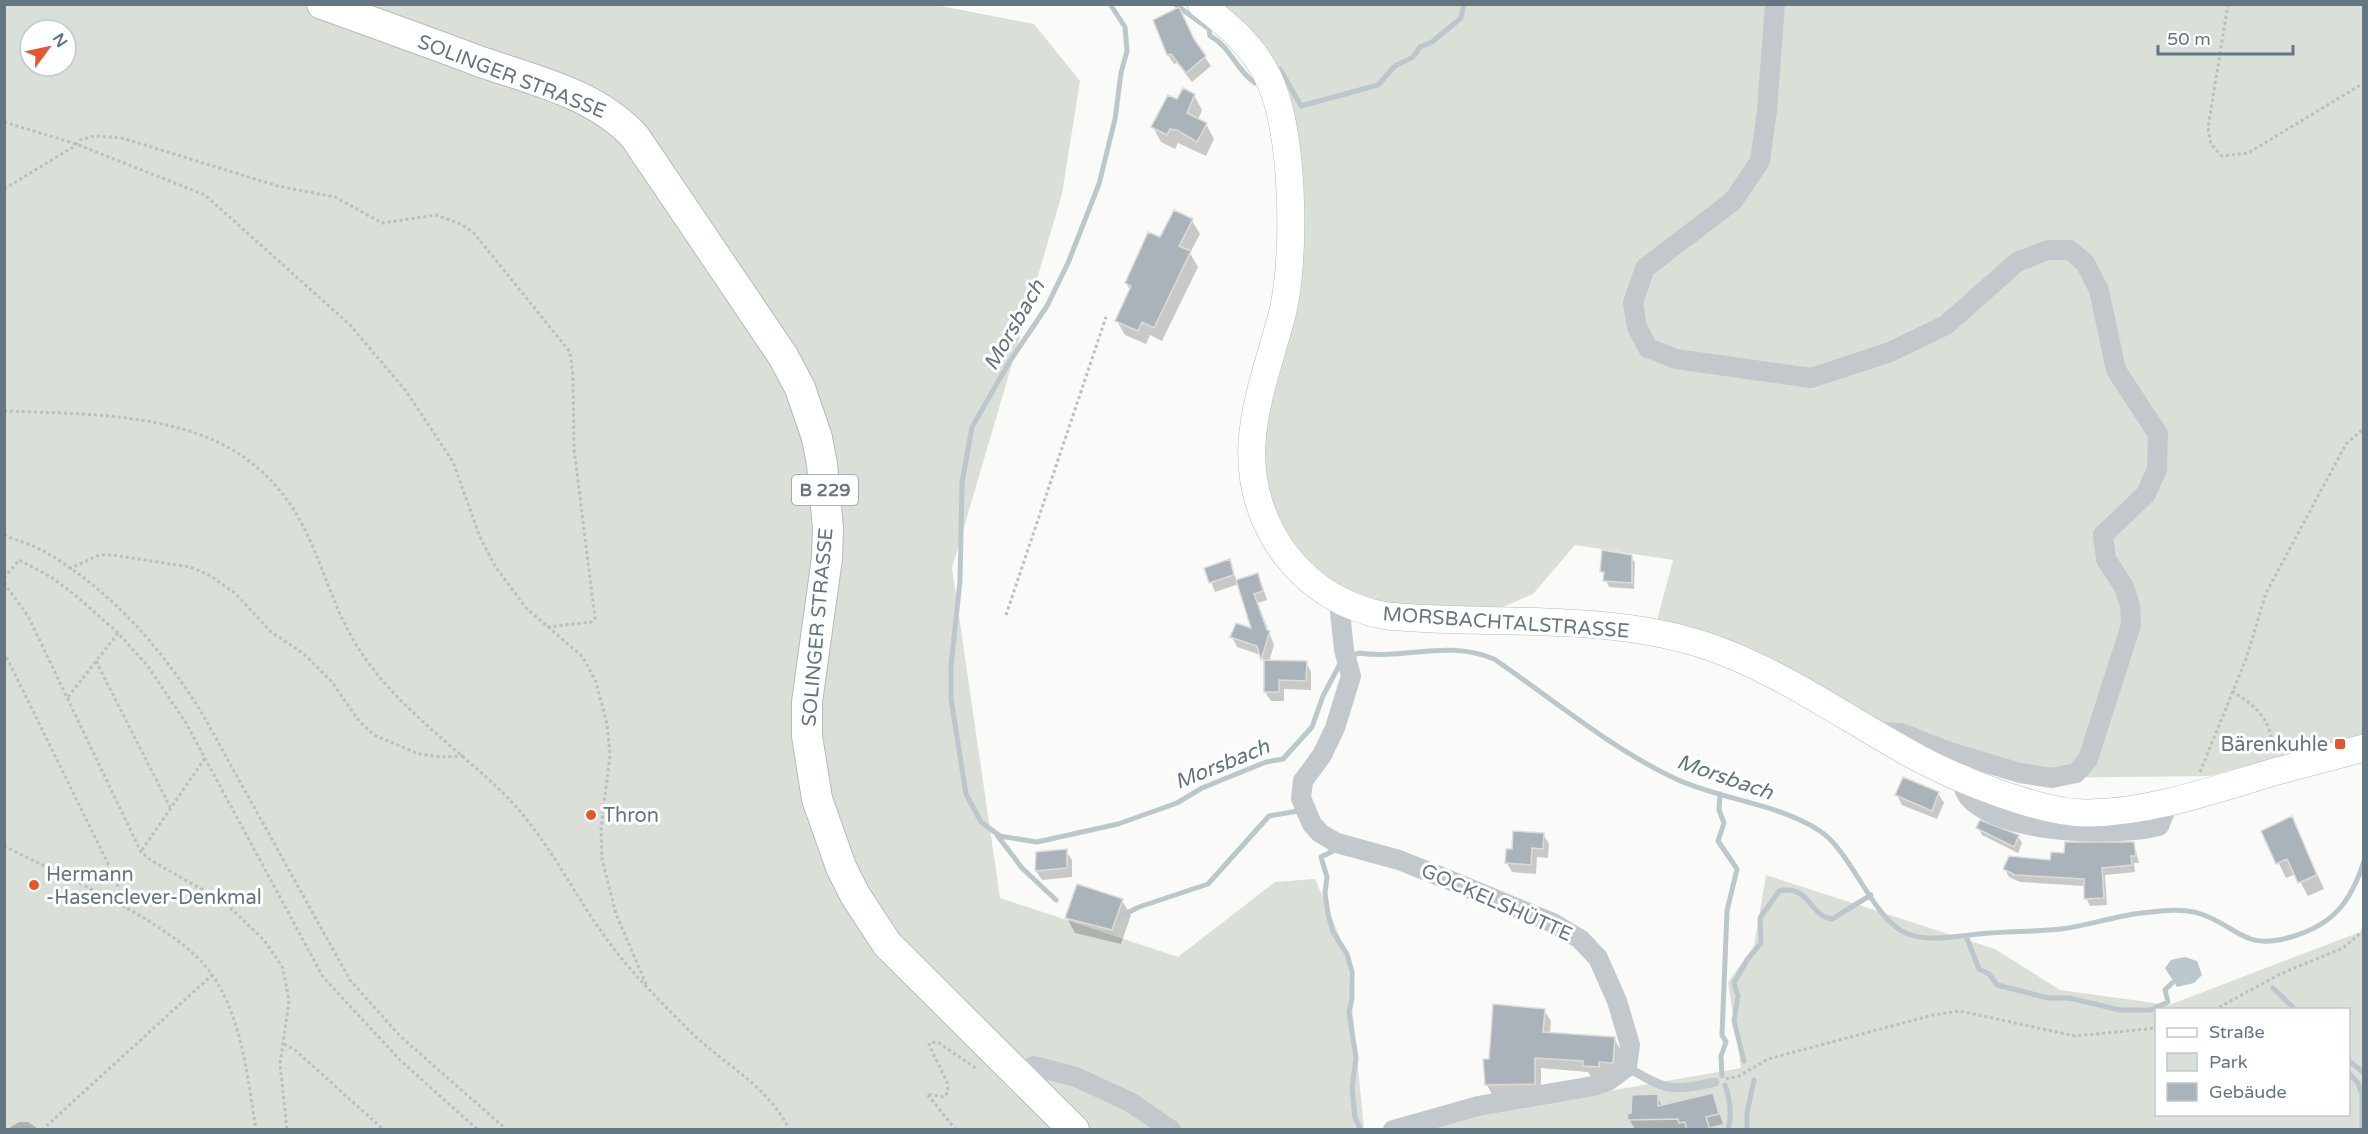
<svg xmlns="http://www.w3.org/2000/svg" width="2368" height="1134" font-family="'Varela Round',sans-serif">
  <style>
    .green { fill: #dadfd7; fill-rule: evenodd }
    .water { fill: #bbc7cb }
    .shadow { fill: #0003 }
    .lines { fill: none; stroke-linecap: round; stroke-linejoin: round }
    .stream { stroke: #bbc7cb; stroke-width: 5 }
    .building { fill: #aab3b9; stroke: #dcdcda; stroke-width: 1.5 }
    .secondary-casing { stroke: #b3babf; stroke-width: 28 }
    .primary-casing { stroke: #b5babe; stroke-width: 32 }
    .path { stroke: #bbbfc2; stroke-width: 3; stroke-dasharray: 3 3; stroke-linecap: butt }
    .service { stroke: #c3c8cc; stroke-width: 9 }
    .minor { stroke: #c3c8cc; stroke-width: 20 }
    .secondary { stroke: #fff; stroke-width: 27 }
    .primary { stroke: #fff; stroke-width: 30 }
    .poi-dot { fill: #e4572e; stroke: #fff; stroke-width: 2 }
    .labels { text-anchor: middle; stroke-width: 6; stroke-linejoin: round; paint-order: stroke }
    .shield { fill: #fff; stroke: #939fa8; stroke-width: 1.5 }
    .shield-label { font-size: 18px; font-weight: bold; fill: #657683 }
    .street-label { font-size: 20px; fill: #657683; stroke: #fff }
    .poi-label { font-size: 20px; fill: #657683; stroke: #fff; text-anchor: start }
    .water-label { font-size: 21px; font-style: italic; fill: #60757c; stroke: #fff }
  </style>
  <rect width="100%" height="100%" fill="#fafaf8"/>
  <path class="green" d="M931,4l103,20 46,57 -18,113 -110,374 48,330 178,59 97,-75 40,-3 32,75 17,175 -1359,1v-1125zM30,30h36v36h-36z
    M1209,5h1154v732l-154,39 -186,2 -164,-54 -204,-96 18,-68 -98,-15 -42,49 -46,20 -132,-15 -33,-15 -45,-54 -17,-63 17,-104 9,-245z
    M1766,875l229,74 65,41 109,15 194,-74v198l-977,1 355,-62 -13,-86 26,-36zM2156,1010h192v104h-192z"/>
  <path class="water" d="M2185,957l12,4 5,14 -8,8 -17,4 -12,-19 6,-8z"/>
  <path class="shadow" d="M1196,44l15,22 -19,16 -15,-19 -3,1 -6,-9z
    M1194,95l8,15 -4,10 8,4 8,15 -8,17 -28,-13 -3,6 -14,-7 -8,-15z
    M1192,221l8,13 -10,19 8,14 -36,74 -12,-6 -4,9 -21,-9 -8,-14 13,-31 -4,-7z
    M1631,557l4,6 -1,26 -25,-2 -7,-16z
    M1229,561l8,20 20,-6 5,9 5,16 -9,3 16,42 -5,16 37,1 5,10v18l-27,-1v12h-13l-6,-9v-28l-4,-9 -24,-8 -5,-10 22,-7 -15,-46 -24,8 -9,-23z
    M1938,793l6,10 -7,16 -35,-14 -5,-10z
    M2292,818l32,71 -16,7 -12,-22 -10,4 -23,-47z
    M1978,828l40,8 4,7 -4,10 -36,-18z
    M1543,834l6,10 -1,14 -11,-1 -1,17 -24,-2 -5,-9 6,-12z
    M2134,843l5,20h-5l1,9 -30,3 2,30 -17,1 -4,-8 -1,-12 -65,-4 -11,-5 -4,-8 47,-8 14,-6z
    M1066,851l6,9v17l-30,3 -6,-9z
    M1122,901l9,14 -10,29 -46,-11 -8,-15z
    M1544,1010l7,11 -1,13 64,4 6,11 -2,24 -27,4 -3,-5 -47,-4v27l-48,1 -6,-11 3,-24z
    M1713,1094l10,30 -12,3v3l-76,-1 -6,-10 28,-24 5,12z
    M19,1122h9l12,8h-34z"/>
  <g class="lines">
    <path class="stream" d="M1110,4l15,23 2,24 -6,22 -6,46 -16,65 -31,79 -21,43 -37,55 -38,66 -10,56 -2,98 -9,84v34l15,95 15,28 19,14 37,6 81,-18 59,-21 25,-15 64,-26 17,-3 29,-32 11,-31 18,-34
      M1175,4l34,25 1,7c20,10 26,34 45,47
      M1280,69l21,37 77,-21 17,-19 18,-9 7,-10 12,-5 29,-24 3,-14
      M1349,657l10,-4c47,7 87,-14 135,6 60,41 116,89 182,120 46,21 101,24 144,52 33,22 53,90 88,103 21,8 50,2 71,0 27,-3 55,-2 82,-5 30,-4 60,-15 90,-17 15,-2 36,-3 50,2 38,13 42,37 90,23 42,-12 60,-35 73,-76
      M1720,794l-1,16 5,13 -6,18 19,28 -10,42 -5,124 4,7 -5,14 1,20
      M997,835l25,33 34,32
      M1330,848l3,3 -12,6 6,20 -2,16 3,21 5,18 14,22 5,18v26l-3,14 7,46 -4,30 3,30 6,12
      M1119,917l20,-10 69,-23 61,-68 29,-5 2,5
      M1966,936l13,33 10,5 8,11 51,13h21l51,12h30l18,-8 -3,-12 7,-7
      M2273,988l23,22
      M2348,1060l16,13
      M1744,1061l-10,-40 4,-25 -4,-13 13,-23 14,-17 -1,-25 19,-27c31,-7 30,25 53,28l39,-24
      M2348,1072l10,11 4,12v35
      M1725,1085c5,14 7,30 3,45
      M1747,1130v-17l7,-33"/>
  </g>
  <path class="building" d="M1179,7l15,32 12,17 -20,17 -15,-19 -4,1 -14,-35z
    M1183,88l12,6 -8,19 20,10 -10,19 -20,-12 -7,-1 -3,6 -16,-8 17,-32 9,4z
    M1174,210l19,9 -14,27 12,5 -37,77 -12,-6 -4,9 -23,-10 16,-35 -6,-3 23,-51 12,5z
    M1602,550l30,5v28l-29,-2 1,-9h-4z
    M1230,559l4,16 -25,8 -5,-15z
    M1258,573l5,18 -9,3 13,36 3,1 -9,29 -4,-14 -27,-9 6,-14 15,5 -15,-48z
    M1264,660l43,1 -1,20 -27,-1v12h-15z
    M1903,777l36,15 -7,19 -37,-16z
    M2292,816l25,59 -19,8 -11,-24 -11,5 -15,-33z
    M1980,820l39,15 -5,12 -38,-19z
    M1513,831l31,2 -1,16 -11,-1 -1,17 -26,-2 1,-14h6z
    M2065,842h69l2,14h-5l1,9 -30,3 2,30 -20,1v-20l-69,-4 -12,-6 6,-13 41,4 1,-8 13,1z
    M1067,849v19l-32,3 1,-19z
    M1077,884l46,15 -11,31 -47,-12z
    M1493,1004l52,5 -2,23 72,5 -2,26 -14,-1v5l-16,-1v-5l-48,-3v26l-50,1 -2,-26h6z
    M1713,1093l6,21 -13,3 4,13h-23l-2,-8 -6,1 -1,-4 -50,1 -1,-6 4,-1 1,-18 26,-1v12z"/>
  <g class="lines">
    <defs>
      <path id="secondary" d="M1201,4c27,21 52,42 67,73 26,53 28,176 15,234 -11,44 -28,86 -31,132 -5,84 52,159 135,173 106,10 214,-4 317,29 78,26 142,74 214,113 41,22 125,56 170,55 64,-1 125,-23 186,-41 30,-8 60,-16 90,-24"/>
      <path id="primary" d="M322,4c53,19 106,38 159,58 53,18 115,32 154,75l148,219 17,32 17,50 5,26 6,64 -1,30 -20,144v34l10,63 24,68 14,28 32,49 187,186"/>
    </defs>
    <use href="#secondary" class="secondary-casing"/>
    <use href="#primary" class="primary-casing"/>
    <path class="path" d="M2228,4l-20,124 3,16 11,12 26,-3 116,-70
      M4,122l72,22 129,51 144,129 57,67 47,71 27,75 15,29 31,42 57,49 13,25 11,42 3,31 -9,74 1,30 14,55 30,70
      M4,189l69,-42 7,-7 14,-4 28,2 156,48 57,11 47,26 54,-8 25,9 12,8 97,120 3,24 1,73 21,169 -4,4 -44,5
      M4,411c77,3 177,1 241,47 77,56 71,131 120,200 39,56 98,94 145,142 47,50 73,115 118,166 21,24 43,47 66,69 24,23 55,41 77,67 7,8 13,18 19,28
      M4,535c14,6 30,10 43,18 66,39 117,98 156,162l147,265 50,56 107,94
      M69,569l30,-14h14l77,12 19,8 26,18 36,39 33,22 28,28 27,39 15,14 45,19 22,3 22,-1
      M4,578l15,-18 32,17 24,18 43,38 29,32 39,58 137,254 77,83 78,70
      M4,583l24,33 113,236 11,9 72,41 40,38 19,28 6,33 -9,63 7,66
      M1006,615l100,-298
      M4,652l112,228 9,28
      M96,661l74,146
      M2232,691c25,16 39,28 41,59
      M68,697l50,-64
      M2200,772l46,-113 20,-66 80,-149 18,-16
      M4,846c56,29 176,79 209,130 29,43 35,103 43,154
      M142,850l63,-92
      M2214,1010l66,-36 63,-26 21,-18
      M284,1044l11,6 89,80
      M1726,1079l13,-3 29,-17 165,-44 27,-4 115,25 81,-8
      M4,1127l3,3
      M21,1130h6
      M42,1130l171,-156
      M956,1130l-29,-36 17,3 4,-5 -1,-10 -18,-37 2,-3 8,1 38,26"/>
    <path class="service" d="M1627,1067c40,23 42,25 88,15"/>
    <path class="minor" d="M1775,4l-8,106 -7,51 -27,40 -88,67 -12,35 4,24 11,21 28,11 135,19 79,-26 56,-27 71,-63 31,-12h22l15,13 14,27 17,80 42,64 -1,35 -11,25 -43,41 3,24 18,28 6,18 1,20 -43,134 -12,14 -24,5 -32,-5 -73,-22 -46,-18 -24,-1
      M1339,602l5,48 7,26 -16,52 -13,27 -19,26 -2,17 11,26 8,9 17,10 62,17 45,18 109,45 27,16 18,19 19,43 13,44 -3,22 -19,14 -15,5 -115,20 -85,24
      M1960,777c3,8 5,18 12,24 38,33 141,36 187,25l5,-12 -1,-11
      M1017,1074l17,-8 42,11 54,25 41,28"/>
    <use href="#secondary" class="secondary"/>
    <use href="#primary" class="primary"/>
  </g>
  <g class="poi-dot">
    <rect x="2334" y="738" width="12" height="12" rx="3"/>
    <circle cx="591" cy="815" r="6"/>
    <circle cx="34" cy="885" r="6"/>
  </g>
  <g class="labels">
    <rect class="shield" x="792" y="475" width="66" height="30" rx="4.5"/>
    <g class="shield-label">
      <text x="825" y="496">B 229</text>
    </g>
    <g class="street-label">
      <text transform="translate(512 76) rotate(21)" y="7">SOLINGER STRASSE</text>
      <text transform="translate(1506 622) rotate(4)" y="7">MORSBACHTALSTRASSE</text>
      <text transform="translate(817 627) rotate(-85)" y="7">SOLINGER STRASSE</text>
      <text transform="translate(1497 902) rotate(24)" y="7">GOCKELSHÜTTE</text>
    </g>
    <g class="poi-label">
      <text x="2328" y="751" text-anchor="end">Bärenkuhle</text>
      <text x="603" y="822">Thron</text>
      <text x="46" y="881">Hermann<tspan x="46" dy="23">-Hasenclever-Denkmal</tspan></text>
    </g>
    <g class="water-label">
      <text transform="translate(1014 325) rotate(-60)" y="7">Morsbach</text>
      <text transform="translate(1222 764) rotate(-22)" y="7">Morsbach</text>
      <text transform="translate(1725 777) rotate(19)" y="7">Morsbach</text>
    </g>
  </g>
  <rect width="2368" height="1134" fill="none" stroke="#657683" stroke-width="12"/>
  <rect x="2155" y="1008" width="195" height="108" fill="#ffffff" stroke="#c1c8cd" stroke-width="1.5"/>
  <rect x="2167" y="1028" width="30" height="9" fill="#ffffff" stroke="#c1c8cd" stroke-width="1.5"/>
  <text x="2209" y="1038" font-size="18" fill="#657683">Straße</text>
  <rect x="2167" y="1053" width="30" height="18" fill="#dadfd7" stroke="#c1c8cd" stroke-width="1.5"/>
  <text x="2209" y="1068" font-size="18" fill="#657683">Park</text>
  <rect x="2167" y="1083" width="30" height="18" fill="#aab3b9" stroke="#c1c8cd" stroke-width="1.5"/>
  <text x="2209" y="1098" font-size="18" fill="#657683">Gebäude</text>
  <g transform="translate(48 48) rotate(57)"><circle r="28" fill="#ffffff" stroke="#c1c8cd" stroke-width="1.5"/>
  <path d="M0-4.5L10 22L0 15L-10 22Z" fill="#e4572e"/>
  <text y="-9" font-size="16" font-weight="bold" text-anchor="middle" fill="#657683">N</text>
  </g>
  <path d="M2158 45v9h135v-9" fill="none" stroke="#657683" stroke-width="3"/>
  <text x="2167" y="45" font-size="18" fill="#657683" stroke="#ffffff" stroke-width="4.5" paint-order="stroke">50 m</text>
</svg>
